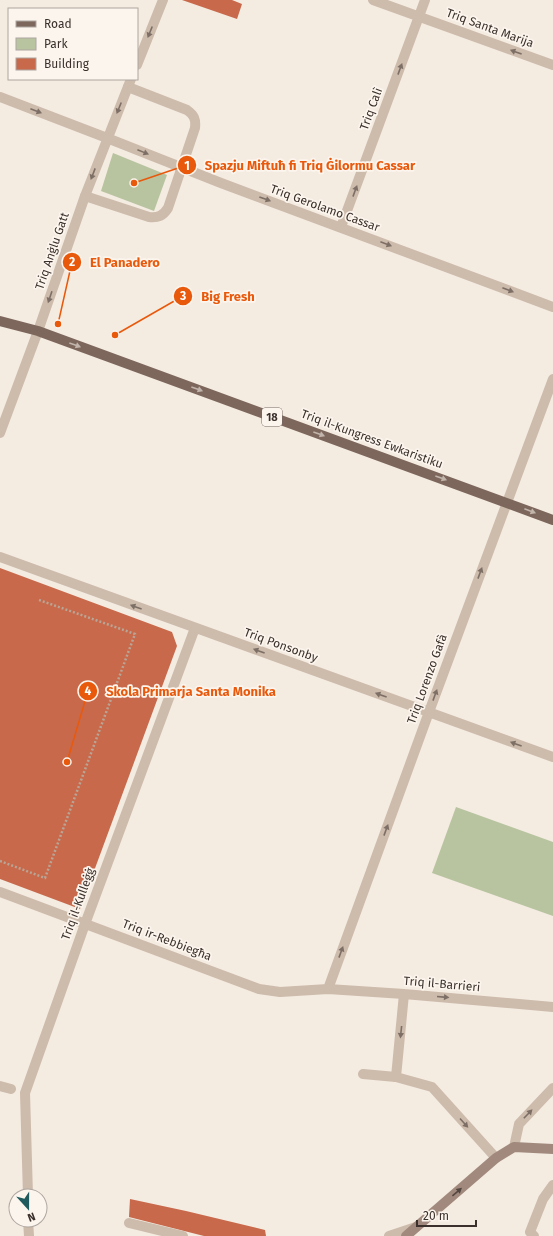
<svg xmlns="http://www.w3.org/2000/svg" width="553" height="1236" font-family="'Fira Sans',sans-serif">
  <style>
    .green { fill: #b8c4a0 }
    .building { fill: #c8694b }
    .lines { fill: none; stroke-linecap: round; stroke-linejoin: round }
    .path { stroke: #b9a596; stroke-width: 2.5; stroke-dasharray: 2 2; stroke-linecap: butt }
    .lane { stroke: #cdbbac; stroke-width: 10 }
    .street { stroke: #cdbbac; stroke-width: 10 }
    .secondary { stroke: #a18a7d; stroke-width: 10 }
    .primary { stroke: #7d675c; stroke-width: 10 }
    .oneway { fill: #7d6f65 }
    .oneway2 { fill: #c2b5ac }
    .oneway3 { fill: #544640 }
    .labels { text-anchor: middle; stroke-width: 3.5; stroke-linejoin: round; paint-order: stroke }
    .shield { fill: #fbf5ee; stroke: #756b66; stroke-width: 1 }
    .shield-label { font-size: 11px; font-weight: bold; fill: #3b302b }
    .street-label { font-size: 12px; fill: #3b302b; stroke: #fbf5ee }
    .leader { fill: none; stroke: #e8590c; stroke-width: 1.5 }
    .callout-dot { fill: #e8590c; stroke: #fbf5ee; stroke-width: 1.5 }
    .mark-label { font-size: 12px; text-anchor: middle; font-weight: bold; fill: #fff }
    .callout-label { font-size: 13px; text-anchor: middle; font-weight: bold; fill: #e8590c; stroke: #fbf5ee; stroke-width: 3.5; stroke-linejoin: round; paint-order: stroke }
  </style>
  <rect width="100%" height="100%" fill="#f4ebe1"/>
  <path class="green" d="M113,153l54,22 -13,36 -53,-20z
    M456,807l97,35v74l-121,-43z"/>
  <path class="building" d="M182,0h50l10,4 -5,15z
    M0,568l172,64 5,14 -97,263 -80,-30z
    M130,1199l56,12 79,19 1,6h-62l-75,-19z"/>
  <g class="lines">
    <path class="path" d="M0,861l45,17 90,-244 -96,-34"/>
    <path class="lane" d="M85,196l64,21c9,1 14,-1 19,-9l27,-80c1,-9 -1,-13 -8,-18l-59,-23
      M363,1074l33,3
      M0,1086l11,3
      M129,1223l54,13
      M534,1236l-4,-4 13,-33 10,-14"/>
    <path class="street" d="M373,0l180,65
      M137,65l26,-65
      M0,97l107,41 114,45 332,124
      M341,227l84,-227
      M0,433l38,-102 47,-135 46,-117
      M0,557l553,200
      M0,892l259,97 21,3 48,-3 76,5 149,13
      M328,989l101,-277 124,-333
      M404,994l-8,83 36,10 64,71
      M514,1147l5,-23 34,-36
      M28,1196l-3,-103 60,-169 110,-296
      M28,1220l1,16
      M389,1236l27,-9"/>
    <path class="secondary" d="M406,1236l90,-78 18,-11 39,2"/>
    <path class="primary" d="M0,321l38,10 515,189"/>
  </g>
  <defs><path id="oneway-solid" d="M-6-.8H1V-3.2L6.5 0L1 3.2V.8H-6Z"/></defs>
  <g class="oneway">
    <use href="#oneway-solid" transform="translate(150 32) rotate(112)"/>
    <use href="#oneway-solid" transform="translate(516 52) rotate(-160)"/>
    <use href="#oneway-solid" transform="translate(400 69) rotate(-70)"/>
    <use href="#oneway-solid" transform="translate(119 108) rotate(112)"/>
    <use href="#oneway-solid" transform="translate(36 111) rotate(21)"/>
    <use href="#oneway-solid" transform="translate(143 152) rotate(22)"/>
    <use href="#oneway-solid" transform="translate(93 174) rotate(111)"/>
    <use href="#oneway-solid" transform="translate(355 191) rotate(-70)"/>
    <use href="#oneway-solid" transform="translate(265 199) rotate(20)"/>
    <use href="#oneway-solid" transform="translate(386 244) rotate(21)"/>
    <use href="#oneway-solid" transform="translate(508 290) rotate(21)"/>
    <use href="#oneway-solid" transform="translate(50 297) rotate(109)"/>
    <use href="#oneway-solid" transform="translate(480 573) rotate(-70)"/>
    <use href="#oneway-solid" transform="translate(136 607) rotate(-160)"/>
    <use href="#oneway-solid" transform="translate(259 651) rotate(-160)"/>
    <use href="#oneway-solid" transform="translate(381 695) rotate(-160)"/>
    <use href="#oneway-solid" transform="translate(435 695) rotate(-70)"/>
    <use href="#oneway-solid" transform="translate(516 744) rotate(-160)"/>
    <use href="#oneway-solid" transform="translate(386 830) rotate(-70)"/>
    <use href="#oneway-solid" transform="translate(341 952) rotate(-70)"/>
    <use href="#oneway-solid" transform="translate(443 997) rotate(5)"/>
    <use href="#oneway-solid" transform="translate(401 1032) rotate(96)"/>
    <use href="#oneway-solid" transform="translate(528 1114) rotate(-46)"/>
    <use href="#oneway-solid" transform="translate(464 1123) rotate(48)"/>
  </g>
  <g class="oneway2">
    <use href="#oneway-solid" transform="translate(75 345) rotate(20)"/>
    <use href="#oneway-solid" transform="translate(197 389) rotate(20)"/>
    <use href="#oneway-solid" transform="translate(319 434) rotate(20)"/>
    <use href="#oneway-solid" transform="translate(441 478) rotate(20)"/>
    <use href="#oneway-solid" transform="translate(530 511) rotate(21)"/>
  </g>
  <use class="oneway3" href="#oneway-solid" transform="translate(457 1192) rotate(-40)"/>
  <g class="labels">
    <rect class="shield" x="262" y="408" width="20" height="18" rx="3"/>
    <g class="shield-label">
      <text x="272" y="421">18</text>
    </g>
    <g class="street-label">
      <text transform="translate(490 28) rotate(20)" y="4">Triq Santa Marija</text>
      <text transform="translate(371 109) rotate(-70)" y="4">Triq Calì</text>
      <text transform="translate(325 208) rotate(20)" y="4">Triq Gerolamo Cassar</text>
      <text transform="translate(52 251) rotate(-71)" y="4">Triq Anġlu Gatt</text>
      <text transform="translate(372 439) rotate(20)" y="4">Triq il-Kungress Ewkaristiku</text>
      <text transform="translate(281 645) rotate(20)" y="4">Triq Ponsonby</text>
      <text transform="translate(427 679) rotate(-70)" y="4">Triq Lorenzo Gafà</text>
      <text transform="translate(78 904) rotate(-70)" y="4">Triq il-Kulleġġ</text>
      <text transform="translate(167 940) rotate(21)" y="4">Triq ir-Rebbiegħa</text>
      <text transform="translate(442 984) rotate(5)" y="4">Triq il-Barrieri</text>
    </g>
  </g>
  <path class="leader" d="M134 183L187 165M58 324L72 262M115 335L183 296M67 762L88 691"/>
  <g class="callout-dot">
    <circle cx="134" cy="183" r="4"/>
    <circle cx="58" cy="324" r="4"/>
    <circle cx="115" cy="335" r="4"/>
    <circle cx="67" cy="762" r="4"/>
    <circle cx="187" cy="165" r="10"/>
    <circle cx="72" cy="262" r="10"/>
    <circle cx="183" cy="296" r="10"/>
    <circle cx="88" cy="691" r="10"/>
  </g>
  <g class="mark-label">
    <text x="187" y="170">1</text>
    <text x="72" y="266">2</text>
    <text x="183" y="300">3</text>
    <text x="88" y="695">4</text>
  </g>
  <g class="callout-label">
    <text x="310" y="170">Spazju Miftuħ fi Triq Ġilormu Cassar</text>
    <text x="125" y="267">El Panadero</text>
    <text x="228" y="301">Big Fresh</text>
    <text x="191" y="696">Skola Primarja Santa Monika</text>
  </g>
  <rect x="8" y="8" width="130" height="72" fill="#fbf5ee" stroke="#aea6a0"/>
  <rect x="16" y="21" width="20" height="6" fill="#7d675c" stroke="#aea6a0"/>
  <text x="44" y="28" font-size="12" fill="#3b302b">Road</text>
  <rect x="16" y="38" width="20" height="12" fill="#b8c4a0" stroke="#aea6a0"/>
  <text x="44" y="48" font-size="12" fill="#3b302b">Park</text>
  <rect x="16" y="58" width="20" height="12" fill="#c8694b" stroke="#aea6a0"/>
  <text x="44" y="68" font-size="12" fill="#3b302b">Building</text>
  <g transform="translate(28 1208) rotate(159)"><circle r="19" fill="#fbf5ee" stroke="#aea6a0"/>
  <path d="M0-3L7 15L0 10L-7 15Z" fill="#1f5a5e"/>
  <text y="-6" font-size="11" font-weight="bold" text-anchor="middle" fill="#3b302b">N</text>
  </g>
  <path d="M417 1220v6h59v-6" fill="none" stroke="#3b302b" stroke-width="2"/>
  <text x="423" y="1220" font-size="12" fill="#3b302b" stroke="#fbf5ee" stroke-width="3" paint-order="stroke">20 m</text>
</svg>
